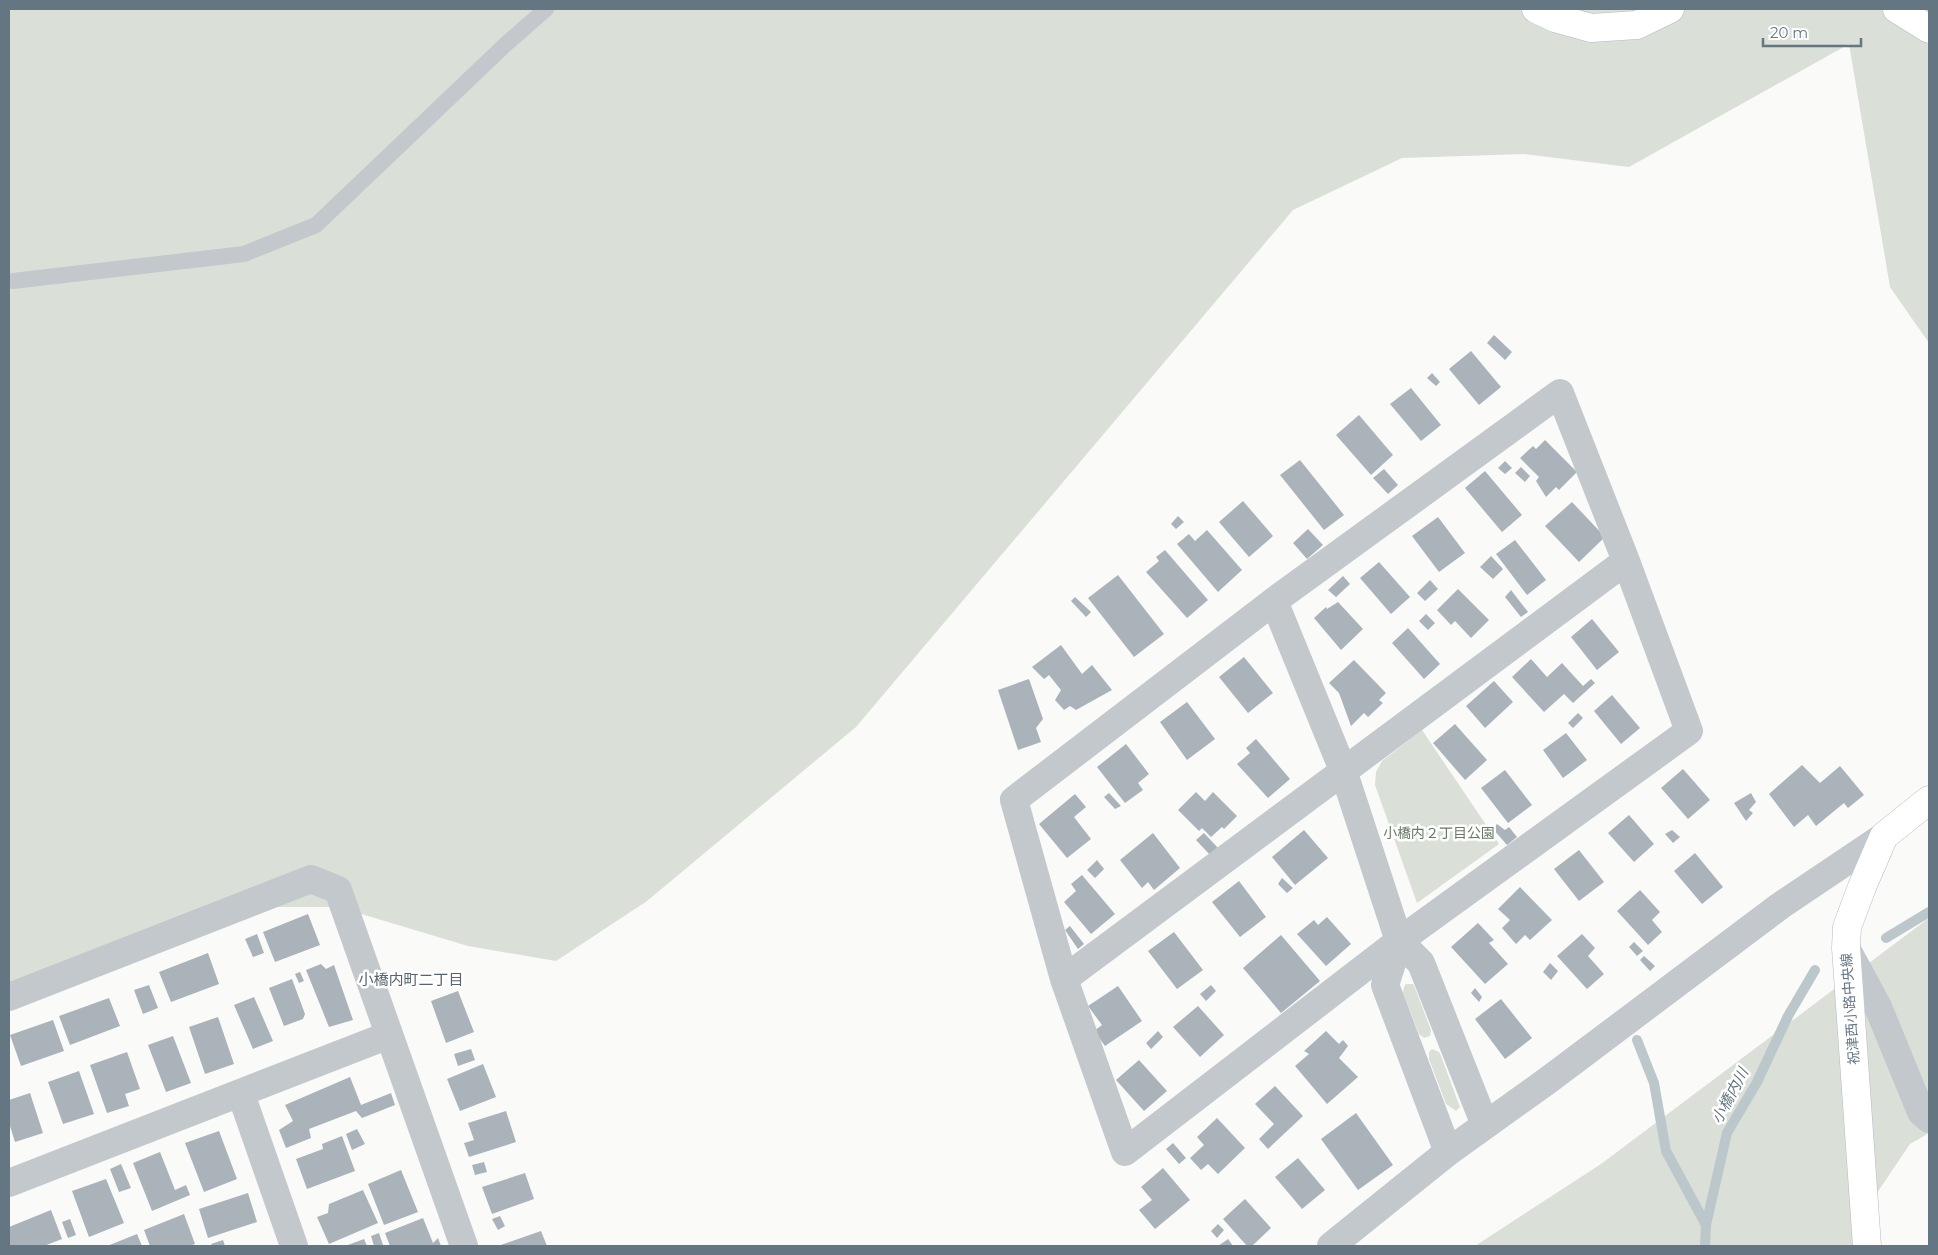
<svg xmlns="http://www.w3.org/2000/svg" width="1938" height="1255" font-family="Montserrat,'Noto Sans JP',sans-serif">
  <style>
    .green { fill: #dadfd7 }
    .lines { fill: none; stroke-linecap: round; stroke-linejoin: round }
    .stream { stroke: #bbc7cb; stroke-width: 10 }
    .building { fill: #aab3b9 }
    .secondary-casing { stroke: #b3babf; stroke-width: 29 }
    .lane { stroke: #c3c8cc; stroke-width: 16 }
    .street { stroke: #c3c8cc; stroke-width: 28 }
    .secondary { stroke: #fff; stroke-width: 28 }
    .labels { text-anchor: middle; stroke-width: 5; stroke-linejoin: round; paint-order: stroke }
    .park-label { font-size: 14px; fill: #687a64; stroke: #fff }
    .street-label { font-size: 14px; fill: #657683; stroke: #fff }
    .neighbourhood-label { font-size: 15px; fill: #57646e; stroke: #fff }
    .water-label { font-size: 15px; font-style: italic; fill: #60757c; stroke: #fff }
  </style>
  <rect width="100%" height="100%" fill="#fafaf8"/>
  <path class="green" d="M9,9h1920v334l-39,-56 -41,-243 -220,123 -105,-13 -122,4 -109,52 -437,517 -209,174 -91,60 -88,-15 -130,-39h-127l-202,84z
    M1422,730l77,114 -82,59 -42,-118 1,-13 6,-11z
    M1929,918v215l-19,11 -54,80 1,22h-382l126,-82z
    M1406,984h7l2,4 16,42 -1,6 -6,2 -5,-4 -16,-41 1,-6z
    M1432,1049l7,3 2,4 19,51 -4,4 -10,-7 -17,-45v-7z"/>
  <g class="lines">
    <path class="stream" d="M1886,938l43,-26
      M1637,1040l17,43 12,68 40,74
      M1705,1246l1,-21 21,-92 30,-51 31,-66 27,-46"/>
  </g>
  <path class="building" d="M1494,335l18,17 -7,8 -18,-17z
    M1471,351l30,36 -22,18 -30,-36z
    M1432,373l8,9 -4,4 -9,-8z
    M1411,388l30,37 -20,16 -31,-37z
    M1359,415l34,40 -22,20 -35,-40z
    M1545,440l32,32 -18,18 -3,-3 -10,10 -10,-16 3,-4 -19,-19 13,-12 3,3z
    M1300,460l44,55 -20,15 -44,-55z
    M1505,461l7,7 -7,6 -7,-6z
    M1521,467l9,9 -5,6 -10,-9z
    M1384,469l14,16 -10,9 -15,-16z
    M1485,471l37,44 -20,17 -37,-44z
    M1243,501l30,35 -24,21 -30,-35z
    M1572,502l33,35 -26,25 -34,-36z
    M1178,516l6,6 -8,7 -5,-5z
    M1438,517l27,36 -26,19 -27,-36z
    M1308,529l15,16 -16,14 -14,-16z
    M1207,530l35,40 -24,22 -41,-48 12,-10 6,7z
    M1515,540l31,40 -19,15 -31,-41z
    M1165,550l43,50 -21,18 -41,-46 13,-11 -3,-4z
    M1491,556l12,13 -10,10 -13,-12z
    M1379,562l31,35 -19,17 -31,-36z
    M1118,575l46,59 -30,23 -46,-59z
    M1343,576l7,8 -14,13 -8,-7z
    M1430,580l8,9 -13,12 -8,-8z
    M1458,589l31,31 -18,18 -16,-17 -4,4 -14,-15z
    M1511,590l17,22 -7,5 -16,-20z
    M1075,597l16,15 -5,5 -15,-16z
    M1338,602l25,27 -22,21 -27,-32 12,-11 1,2z
    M1426,614l9,9 -7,7 -9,-9z
    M1592,619l27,33 -22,18 -26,-33z
    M1408,628l32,36 -16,15 -32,-36z
    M1061,645l21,29 10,-9 20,25 -36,20 -6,-4 -6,4 -9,-10 6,-10 -12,-15 -5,4 -12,-12z
    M1244,657l29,36 -25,20 -29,-36z
    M1531,659l16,18 15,-14 21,23 8,-7 4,4 -22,20 -9,-9 -20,18 -32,-35z
    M1354,660l32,33 -7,7 4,3 -15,14 -4,-4 -13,13 -12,-33 -10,-10z
    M1029,679l14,40 -7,9 5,14 -23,8 -20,-60z
    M1494,681l19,21 -28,26 -19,-22z
    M1612,695l28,33 -19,16 -27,-33z
    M1187,702l28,37 -28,21 -27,-38z
    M1578,713l5,5 -10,10 -5,-5z
    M1455,724l32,36 -22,20 -32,-37z
    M1566,733l21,27 -24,18 -20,-28z
    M1256,739l34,40 -22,19 -31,-34 13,-11 -4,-5z
    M1126,744l23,30 -11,9 5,7 -18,13 -28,-36z
    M1802,765l18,18 20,-17 24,29 -16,13 -4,-5 -28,23 -8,-11 -14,12 -25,-33z
    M1683,769l27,31 -22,19 -27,-31z
    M1505,770l27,35 -24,18 -27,-35z
    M1196,792l9,9 8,-9 24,24 -13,13 -2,-2 -11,10 -9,-9 -3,3 -21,-21z
    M1109,793l12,13 -6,3 -11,-12z
    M1751,793l5,9 -7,8 4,3 -7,8 -12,-18z
    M1075,794l11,13 -12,10 17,22 -24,19 -28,-34z
    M1629,815l25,29 -20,18 -26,-29z
    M1497,824l8,6 4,-3 8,10 -10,8 -14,-16z
    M1304,830l24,28 -33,27 -23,-28z
    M1672,830l8,7 -7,6 -8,-9z
    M1153,833l27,35 -26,22 -6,-8 -6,6 -22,-28z
    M1204,833l14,15 -8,7 -14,-15z
    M1579,850l25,32 -25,19 -25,-32z
    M1695,853l28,34 -21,17 -28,-33z
    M1097,860l7,9 -9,9 -8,-8z
    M1082,875l33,39 -24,20 -27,-32 12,-11 -5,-7z
    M1282,878l11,10 -6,5 -9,-9z
    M1239,881l27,36 -26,20 -28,-35z
    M1520,887l32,33 -22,20 -5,-5 -9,9 -14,-16 8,-8 -12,-11z
    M1640,890l20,22 -8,8 10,12 -14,13 -31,-34z
    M308,914l12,31 -45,17 -12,-30z
    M1327,917l24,27 -25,22 -29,-32 17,-14 4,5z
    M1478,923l16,17 -5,3 19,21 -23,20 -34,-37z
    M1070,926l14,18 -6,5 -13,-19z
    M1174,932l29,38 -26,19 -29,-38z
    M257,934l7,19 -11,4 -8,-18z
    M1582,934l13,14 -7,8 16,18 -17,15 -30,-33z
    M1281,935l39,46 -39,32 -38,-45z
    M1634,942l9,9 -6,5 -8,-9z
    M208,953l11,31 -48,18 -12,-30z
    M1644,956l11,10 -5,5 -10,-11z
    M1550,963l8,8 -7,9 -8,-8z
    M321,964l5,5 8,-4 19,55 -24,7 -23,-57z
    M300,972l4,9 -5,2 -4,-9z
    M292,979l13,35 -2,5 -19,7 -15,-38z
    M149,985l9,23 -15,6 -9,-24z
    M1211,985l5,6 -10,10 -6,-7z
    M1118,986l24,35 -37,25 -11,-15 8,-6 -14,-19z
    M1475,988l7,9 -3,5 -8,-9z
    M458,991l16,41 -28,11 -15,-42z
    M254,997l19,44 -20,8 -19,-44z
    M109,998l11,28 -50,19 -11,-29z
    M1501,999l31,39 -27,21 -30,-40z
    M1198,1006l26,29 -24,22 -27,-30z
    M218,1017l16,47 -29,10 -16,-47z
    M53,1020l11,31 -43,15 -11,-31z
    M1158,1031l5,6 -12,12 -5,-6z
    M1326,1031l13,13 4,-4 5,6 -9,12 19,19 -31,27 -32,-38 14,-12 -5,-3z
    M173,1036l18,47 -25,9 -18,-47z
    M471,1049l4,11 -17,6 -4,-12z
    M127,1052l13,37 -15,5 4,12 -22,7 -17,-48z
    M1139,1060l28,31 -23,20 -28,-31z
    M483,1064l13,33 -36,14 -13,-32z
    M79,1071l15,43 -31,10 -15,-42z
    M350,1077l11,28 30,-12 4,12 -33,13 -6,-7 -47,18 2,9 -25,10 -7,-18 14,-9 -8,-16z
    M1275,1086l28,30 -35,33 -9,-10 15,-15 -19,-20z
    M30,1093l13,40 -28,9 -6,-19v-23z
    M506,1111l10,31 -47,15 -5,-14 10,-3 -6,-17z
    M1356,1113l37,52 -35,25 -37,-51z
    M1217,1118l28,30 -27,26 -10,-10 -7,6 -11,-12 14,-13 -7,-8z
    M357,1129l8,15 -13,6 -6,-16z
    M219,1131l18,48 -33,13 -19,-49z
    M342,1136l13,35 -48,18 -11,-30 27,-10 -1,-5z
    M1173,1143l13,15 -7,6 -13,-15z
    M160,1152l15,38 11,-5 4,10 -38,16 -19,-48z
    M1298,1158l27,32 -23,19 -27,-32z
    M484,1162l3,10 -12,3 -3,-10z
    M121,1164l10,24 -12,4 -9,-23z
    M1163,1168l27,32 -35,29 -16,-19 13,-10 -11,-13z
    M401,1170l17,42 -34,13 -16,-41z
    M525,1173l9,26 -42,15 -10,-27z
    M106,1179l18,44 -35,14 -17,-46z
    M363,1190l15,33 -49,21 -12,-27 11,-4 1,-9z
    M248,1193l9,29 -49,16 -9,-29z
    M1245,1199l26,29 -19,18h-5l-24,-27z
    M51,1210l11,29 -18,7h-35v-19z
    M184,1214l11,30 -6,2h-39l-6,-16z
    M500,1216l5,10 -7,4 -6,-11z
    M423,1218l10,25 5,-5 3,8h-51l-5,-13z
    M70,1219l6,16 -8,3 -6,-16z
    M1218,1224l6,6 -7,8 -6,-7z
    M541,1231l6,15h-49z
    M379,1233l4,12 -9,1 -3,-10z
    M137,1234l5,12h-35z
    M364,1239l3,7h-22z
    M1228,1239l5,7h-15z
    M223,1240l2,6h-13l-1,-2z"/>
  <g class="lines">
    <defs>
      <path id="secondary" d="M1536,9l19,9 36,10 46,-3 33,-16
        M1897,9l32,20
        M1867,1246l-21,-298 1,-21 15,-40 22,-51 45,-36"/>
    </defs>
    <use href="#secondary" class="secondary-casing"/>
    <path class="lane" d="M13,281l231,-27 72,-29 189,-180 41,-36"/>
    <path class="street" d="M1560,393l66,168 63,170 -290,210 -274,211 -61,-173 -50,-179 260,-199z
      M1274,601l69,169 56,171 -14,44 63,167
      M1399,941l22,22 64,162
      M1846,948l32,59 43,105 8,7
      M1064,979l562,-418
      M9,997l302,-118 27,11 126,356
      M241,1094l53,152
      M9,1183l380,-148
      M1331,1246l117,-94 99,-71 233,-175 104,-70"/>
    <use href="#secondary" class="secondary"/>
  </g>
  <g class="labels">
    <g class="park-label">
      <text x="1439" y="838">小橋内２丁目公園</text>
    </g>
    <g class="street-label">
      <text transform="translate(1850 1009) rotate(-94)" y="5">祝津西小路中央線</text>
    </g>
    <g class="neighbourhood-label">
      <text x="411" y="985">小橋内町二丁目</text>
    </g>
    <g class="water-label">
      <text transform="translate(1730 1096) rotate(-62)" y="5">小橋内川</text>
    </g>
  </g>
  <rect width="1938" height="1255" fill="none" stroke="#657683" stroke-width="20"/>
  <path d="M1763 38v8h98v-8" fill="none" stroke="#657683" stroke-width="2.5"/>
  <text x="1770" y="38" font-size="15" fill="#657683" stroke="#ffffff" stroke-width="4" paint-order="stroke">20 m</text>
</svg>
